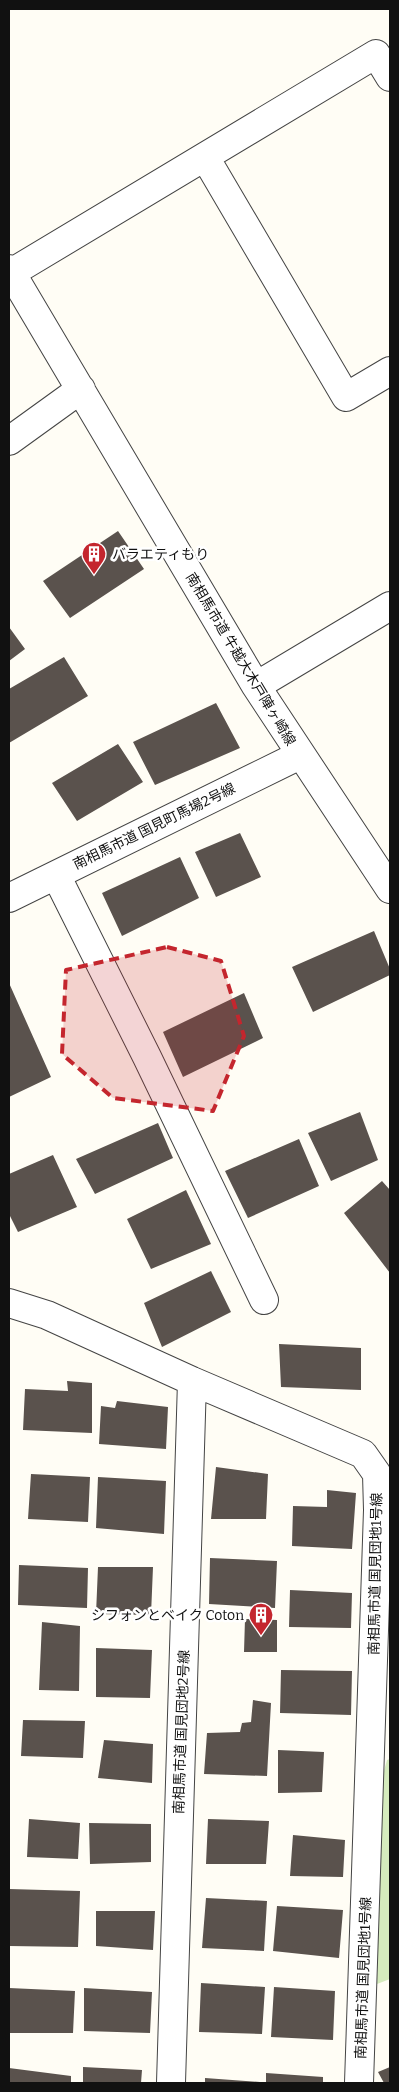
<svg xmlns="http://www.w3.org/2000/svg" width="399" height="2092" font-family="Bitter,'Noto Sans JP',serif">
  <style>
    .green { fill: #d5ebbd }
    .building { fill: #5a524d }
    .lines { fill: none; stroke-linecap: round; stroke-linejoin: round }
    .minor-casing { stroke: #444; stroke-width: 30 }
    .minor { stroke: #fff; stroke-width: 28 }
    .marked { fill: #c4262e; fill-opacity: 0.2; stroke: #c4262e; stroke-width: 4; stroke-dasharray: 10 6; stroke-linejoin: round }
    .labels { text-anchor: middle; stroke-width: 5; stroke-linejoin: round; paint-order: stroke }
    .poi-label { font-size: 14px; fill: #111; stroke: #fff; text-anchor: start }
    .street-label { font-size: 14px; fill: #111; stroke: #fff }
  </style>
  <rect width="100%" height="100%" fill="#fffdf5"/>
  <path class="green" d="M390,1759v220l-13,5 5,-206 5,-18z"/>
  <path class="building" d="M118,531l26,38 -74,49 -27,-37z
    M9,627l16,22 -16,12z
    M64,657l24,39 -79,47v-54z
    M216,703l24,45 -85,37 -22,-43z
    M118,744l25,38 -66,39 -25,-38z
    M240,833l21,44 -45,20 -21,-45z
    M180,857l19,41 -77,38 -20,-43z
    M374,931l16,38v6l-77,37 -21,-45z
    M9,983l42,94 -42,20z
    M244,993l19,45 -80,39 -20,-45z
    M360,1112l18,48 -47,21 -23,-48z
    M158,1123l15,35 -78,36 -19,-35z
    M299,1139l20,47 -71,32 -23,-47z
    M53,1155l24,52 -59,25 -9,-18v-40z
    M382,1181l8,9v83l-46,-60z
    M186,1190l25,54 -60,25 -24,-50z
    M211,1271l20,41 -69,35 -18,-44z
    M279,1344l82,4v42l-80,-3z
    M67,1381l25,2v50l-69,-3 2,-41 43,2z
    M117,1401l51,6 -2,42 -67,-5 2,-38 14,2z
    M216,1467l52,7 -2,45h-55z
    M31,1474l59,3 -2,45 -60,-3z
    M98,1477l68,4 -2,53 -68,-6z
    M327,1490l29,3 -4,56 -60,-3 1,-40 34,1z
    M210,1558l67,3 -2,47 -66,-4z
    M19,1565l69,3 -1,40 -69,-3z
    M98,1567h55l-2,48 -55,-1z
    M290,1590l62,3 -1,35 -62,-1z
    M245,1619l32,1v32h-33z
    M42,1622l38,4 -1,65 -40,-1z
    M96,1648l56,2 -2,48 -54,-1z
    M281,1670l71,1 -1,44 -71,-2z
    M253,1700l18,3 -4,73 -63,-2 3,-41 33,-1 2,-9 9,-1z
    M23,1720l62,1 -2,37 -62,-2z
    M104,1740l49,4 -1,39 -54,-5z
    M278,1750l46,2 -2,40 -44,1z
    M29,1819l51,4 -2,36 -51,-2z
    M208,1819l61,2 -3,43h-60z
    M89,1823l62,1v38l-61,2z
    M293,1835l52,5 -2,37 -53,-1z
    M9,1889l71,2 -2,56 -69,-1z
    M206,1898l61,3 -3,50 -62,-3z
    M277,1906l66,4 -4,48 -66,-7z
    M96,1911h59l-2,39 -57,-4z
    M201,1983l64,4 -3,47 -63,-2z
    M274,1987l61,4 -2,49 -62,-3z
    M9,1988l66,3 -2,42h-64z
    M84,1988l68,4 -2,41 -66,-2z
    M83,2067l59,3 -1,13h-58z
    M390,2067v16h-6l-6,-11z
    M9,2068l62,8v7h-62z
    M266,2073l57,4v6h-57z
    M205,2078l55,4v1h-55z"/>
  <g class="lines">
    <defs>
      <path id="minor" d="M205,157l141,240 44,-26
        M9,269l247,417 134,203
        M11,273l365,-219 14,23
        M9,441l72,-52
        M256,686l134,-80
        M56,875l91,182 117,243
        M9,898l291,-143
        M9,1303l38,12 145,66 171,73 14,20 1,36 -19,573
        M171,2083l21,-702"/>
    </defs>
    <use href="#minor" class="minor-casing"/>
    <use href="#minor" class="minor"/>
  </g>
  <path class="marked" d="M167,947l54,14 23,75 -31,75 -100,-13 -51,-44 4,-84z"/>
  <defs>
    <symbol id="building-pin" viewBox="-11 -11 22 30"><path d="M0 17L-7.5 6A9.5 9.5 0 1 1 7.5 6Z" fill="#c4262e" stroke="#fff"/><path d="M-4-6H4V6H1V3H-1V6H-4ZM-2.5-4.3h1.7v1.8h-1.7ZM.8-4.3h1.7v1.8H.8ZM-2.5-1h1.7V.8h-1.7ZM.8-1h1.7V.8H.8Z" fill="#fff"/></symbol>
  </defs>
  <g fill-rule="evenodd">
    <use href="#building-pin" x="80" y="540" width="28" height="38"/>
    <use href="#building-pin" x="247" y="1601" width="28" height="38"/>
  </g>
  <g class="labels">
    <g class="poi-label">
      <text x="112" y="559">バラエティもり</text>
      <text x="244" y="1620" text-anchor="end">シフォンとベイク Coton</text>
    </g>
    <g class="street-label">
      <text transform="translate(241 659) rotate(59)" y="5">南相馬市道 牛越大木戸陣ヶ崎線</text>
      <text transform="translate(154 826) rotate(-26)" y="5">南相馬市道 国見町馬場2号線</text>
      <text transform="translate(375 1574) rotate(-89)" y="5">南相馬市道 国見団地1号線</text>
      <text transform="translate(181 1732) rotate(-88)" y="5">南相馬市道 国見団地2号線</text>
      <text transform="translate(363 1978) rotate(-88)" y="5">南相馬市道 国見団地1号線</text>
    </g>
  </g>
  <rect width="399" height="2092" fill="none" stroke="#111111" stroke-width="20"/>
</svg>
